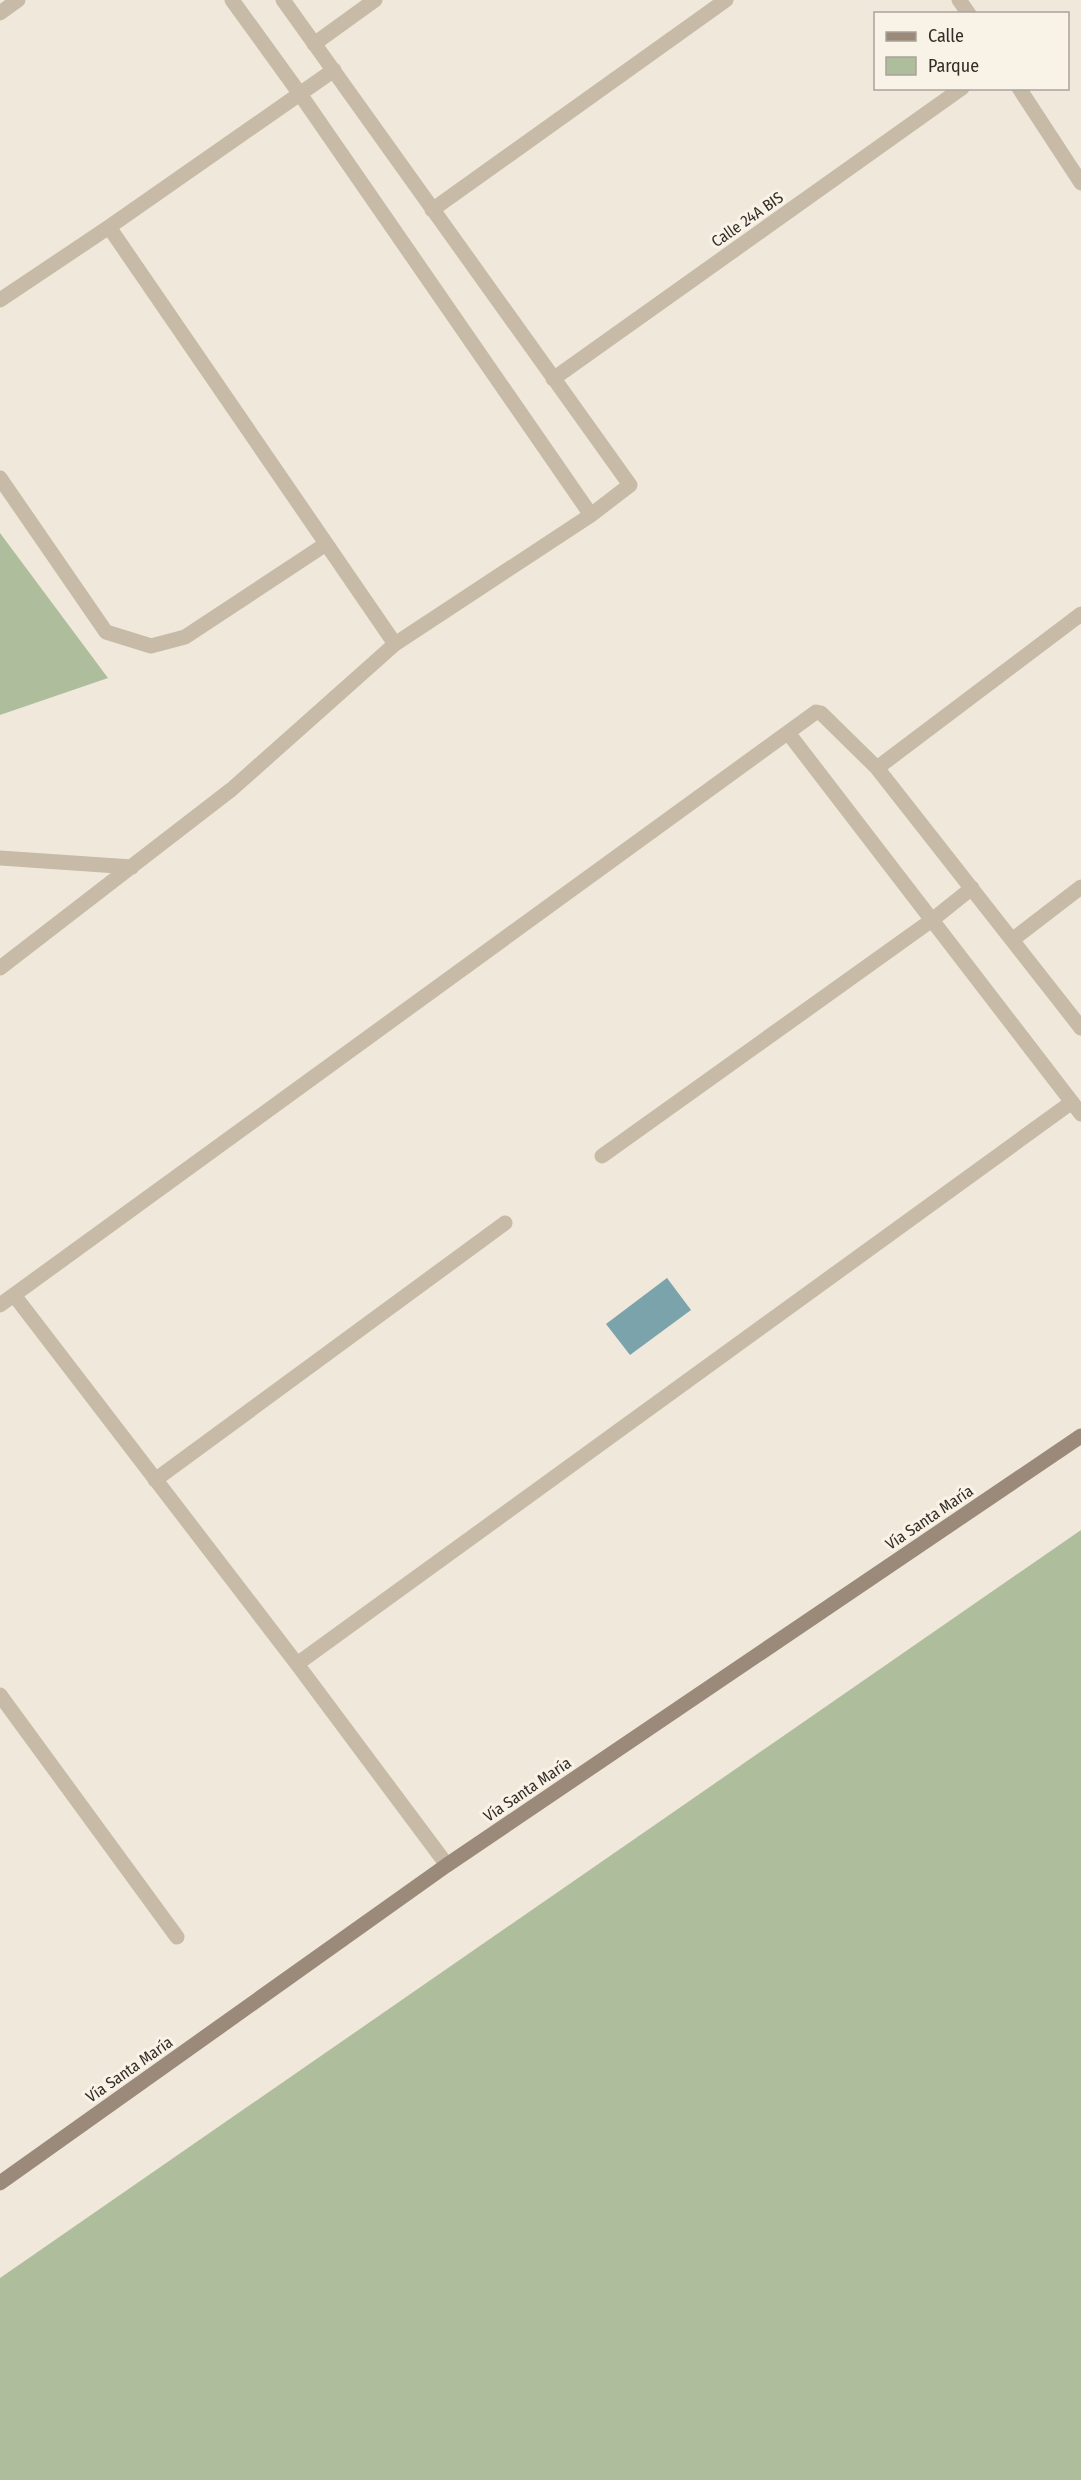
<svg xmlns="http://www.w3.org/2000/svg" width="1081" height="2480" font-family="'Fira Sans Condensed',sans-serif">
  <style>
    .green { fill: #aebe9c }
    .water { fill: #7ba3ab }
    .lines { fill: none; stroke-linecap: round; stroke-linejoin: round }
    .service { stroke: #c7baa7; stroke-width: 15 }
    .minor { stroke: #c7baa7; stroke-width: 15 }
    .secondary { stroke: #9b8a79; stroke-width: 15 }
    .labels { text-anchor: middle; stroke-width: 6; stroke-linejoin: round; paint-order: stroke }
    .street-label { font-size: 16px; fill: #342d27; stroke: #f8f2e7 }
  </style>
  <rect width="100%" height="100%" fill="#f0e9db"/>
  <path class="green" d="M0,533l108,145 -108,37z
    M1081,1530v950h-1081v-202z"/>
  <path class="water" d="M667,1278l24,32 -61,45 -24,-31z"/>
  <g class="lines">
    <path class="service" d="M0,1695l177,242"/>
    <path class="minor" d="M232,0l68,94 291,421
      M959,0l10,14
      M0,13l18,-13
      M314,44l61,-44
      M1019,88l62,95
      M432,210l294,-210
      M109,227l286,417
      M0,300l109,-73 225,-157
      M553,379l409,-291
      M0,478l106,154 45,14 34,-9 141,-93
      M789,734l292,380
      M877,768l204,-154
      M0,858l132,9
      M1012,940l69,-53
      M0,968l232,-179 163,-145 196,-129 39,-30 -347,-485
      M602,1156l330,-236 40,-32
      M14,1295l283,369 150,201
      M0,1305l816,-593 5,1 56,55 204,260
      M155,1480l350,-257
      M297,1664l775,-562"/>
    <path class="secondary" d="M0,2183l447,-318 634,-429"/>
  </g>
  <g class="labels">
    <g class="street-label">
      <text transform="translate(747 219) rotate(-35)" y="6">Calle 24A BIS</text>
      <text transform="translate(929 1517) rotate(-34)" y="6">Vía Santa María</text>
      <text transform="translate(527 1789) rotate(-34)" y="6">Vía Santa María</text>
      <text transform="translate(129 2069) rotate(-35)" y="6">Vía Santa María</text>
    </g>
  </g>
  <rect x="874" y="12" width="195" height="78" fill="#f8f2e7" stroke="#aaa39a" stroke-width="1.5"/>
  <rect x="886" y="32" width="30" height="9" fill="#9b8a79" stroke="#aaa39a" stroke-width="1.5"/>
  <text x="928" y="42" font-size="18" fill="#342d27">Calle</text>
  <rect x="886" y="57" width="30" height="18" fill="#aebe9c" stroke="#aaa39a" stroke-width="1.5"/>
  <text x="928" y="72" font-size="18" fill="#342d27">Parque</text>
</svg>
